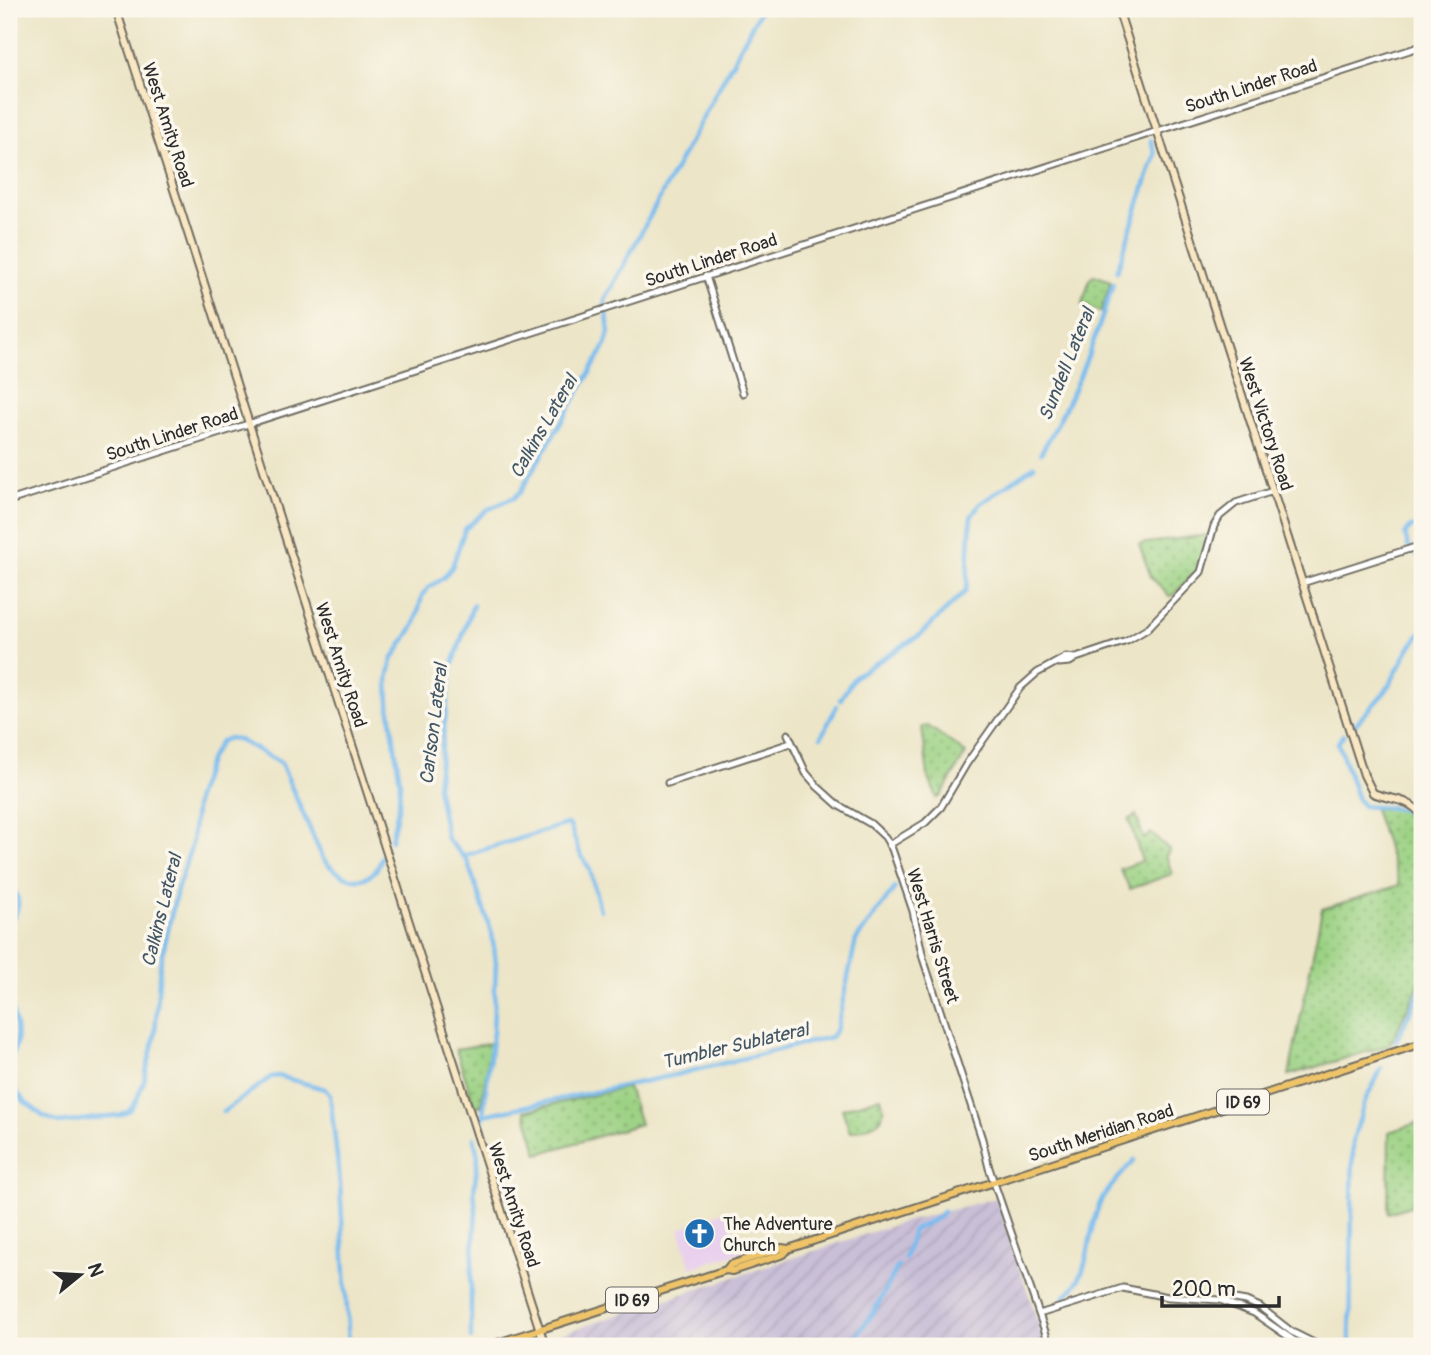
<svg xmlns="http://www.w3.org/2000/svg" width="1431" height="1355" font-family="Pangolin,sans-serif">
  <style>
    .built { fill: #e9d1ed }
    .industrial { fill: url(#industrial-furrows) }
    .grass { fill: url(#grass-dots); stroke: #637e57; stroke-width: 2 }
    .lines { fill: none; stroke-linecap: round; stroke-linejoin: round }
    .canal { stroke: #79bcef; stroke-width: 4.5 }
    .tertiary-casing { stroke: #6f6c62; stroke-width: 9 }
    .secondary-casing { stroke: #6f6c62; stroke-width: 10 }
    .primary-casing { stroke: #6f6c62; stroke-width: 10 }
    .tertiary { stroke: #fff; stroke-width: 5 }
    .secondary { stroke: #f9e7c3; stroke-width: 6 }
    .primary { stroke: #efc469; stroke-width: 6 }
    .labels { text-anchor: middle; stroke-width: 7; stroke-linejoin: round; paint-order: stroke }
    .shield { fill: #fbf7ec; stroke: #696865; stroke-width: 2 }
    .shield-label { font-size: 16px; font-weight: bold; fill: #2b2b2b }
    .street-label { font-size: 18px; fill: #2b2b2b; stroke: #fbf7ec }
    .poi-label { font-size: 18px; fill: #2b2b2b; stroke: #fbf7ec; text-anchor: start }
    .water-label { font-size: 19px; font-style: italic; fill: #425666; stroke: #fbf7ec }
  </style>
  <defs>
    <pattern id="industrial-furrows" width="10" height="10" patternUnits="userSpaceOnUse" patternTransform="scale(1.75)"><rect width="10" height="10" fill="#c9bfd7"/><path d="M-1 1l2-2M0 10L10 0M9 11l2-2" fill="none" stroke="#ada4b9"/></pattern>
    <pattern id="grass-dots" width="8" height="8" patternUnits="userSpaceOnUse" patternTransform="scale(1.75)"><rect width="8" height="8" fill="#9bd183"/><path d="M2 2h.1M6 6h.1" fill="none" stroke="#7faa6b" stroke-width="1.8" stroke-linecap="round"/></pattern>
  </defs>
  <rect width="100%" height="100%" fill="#fbf7ec"/>
  <filter id="ink" filterUnits="userSpaceOnUse"><feTurbulence type="fractalNoise" baseFrequency=".0143" numOctaves="2"/><feDisplacementMap in="SourceGraphic" scale="14" xChannelSelector="R" yChannelSelector="G"/><feConvolveMatrix kernelMatrix="1 2 1 2 8 2 1 2 1" color-interpolation-filters="sRGB"/></filter>
  <filter id="wash" filterUnits="userSpaceOnUse"><feTurbulence type="fractalNoise" baseFrequency=".00686" numOctaves="4" result="noise"/><feDisplacementMap in="SourceGraphic" scale="28" xChannelSelector="R" yChannelSelector="G"/><feGaussianBlur stdDeviation="1.57" result="paint"/><feColorMatrix in="noise" values="0 0 0 0 0 0 0 0 0 0 0 0 0 0 0 0 0 1.4 0 .05"/><feComposite in="paint" operator="in"/></filter>
  <g filter="url(#wash)">
    <rect width="100%" height="100%" fill="#ece5c7"/>
    <path class="built" d="M726,1210l17,41 -52,17 -12,-39z"/>
    <path class="industrial" d="M996,1198l50,148h-493l-2,-9 349,-114z"/>
    <path class="grass" d="M1094,275l17,6 -10,31 -19,-7 8,-26z
      M1208,535l-9,33 -26,27 -4,1 -18,-19 -12,-33z
      M928,726l38,27 -25,43 -4,2 -9,-22 -6,-49z
      M1392,806c18,6 25,15 30,33v139l-32,67 -101,30 33,-166 78,-24 -26,-76z
      M1136,815l8,24 7,-6 19,17 -4,5 6,19 -42,15 -10,-20 22,-8 -13,-41z
      M491,1043l-10,63 -7,-1 -18,-56z
      M628,1087l12,37 -102,30 -13,-43z
      M881,1097c9,28 -9,28 -31,35l-8,-23z
      M1419,1122l3,11v69l-34,11 1,-81z"/>
    <g class="lines">
      <path class="canal" d="M1117,271l38,-117 -4,-14
        M605,304v-4l156,-291
        M1041,453c31,-52 54,-111 72,-169
        M1422,526l-11,1 -6,7 3,12 14,13
        M473,605l-22,65 -14,116 10,53 20,21 25,74 4,29 -3,69 -12,99
        M840,700l15,-24 65,-41 45,-43 2,-6 4,-69 8,-12 55,-39
        M1352,728l34,-37 24,-44 12,-15
        M1344,734l-6,9 20,57 5,6c28,4 43,-6 59,24
        M821,737l16,-31
        M391,840l8,-36 1,-22 -11,-78 -1,-25 4,-19 23,-36 7,-28 6,-8 15,-10 9,-11 13,-38 22,-19 28,-13 5,-5 85,-145 4,-15 -2,-19
        M463,856l104,-32 3,2 9,25 11,19 10,40
        M9,886c13,10 11,26 0,36
        M9,995l7,31 1,15 -6,18v17l4,14 9,11 19,15 16,7 60,-8 11,-5 6,-9 8,-20 11,-46 5,-70 17,-75 15,-46 4,-46 14,-40 11,-17 8,-3 8,1 44,24 42,96c11,13 35,30 51,13 4,-3 6,-10 8,-15
        M1396,1041l26,-54
        M223,1112l48,-35 7,-1 47,13 5,6 10,89 9,162
        M484,1115l191,-40 156,-38 6,-9 19,-88 39,-52
        M905,1258l8,-28 26,-13 4,-6
        M1064,1297c29,-22 22,-64 36,-94 7,-15 24,-30 34,-43
        M471,1338v-57l5,-69 -2,-20 4,-35 -4,-19
        M849,1346l26,-36 23,-44
        M1350,1346l3,-206 13,-41 16,-31"/>
    </g>
  </g>
  <g filter="url(#ink)">
    <g class="lines">
      <defs>
        <path id="tertiary" d="M706,276l37,117
          M9,501l1413,-455
          M1302,583l120,-38
          M1059,663l11,-1 6,-4 51,-17 20,-12 54,-57 13,-46 6,-10 16,-13 37,-12
          M788,734l18,39 12,14 20,18 33,19 14,13 7,12 21,62 10,47 59,181 7,29 61,178
          M668,783l123,-40
          M889,845l36,-22 16,-16 26,-44 53,-75 17,-15 29,-16 10,1
          M1220,1300l34,13 48,33
          M1039,1314l84,-26 45,9 52,3 9,-2 17,3 14,6 32,25 26,13
          M1317,1345l23,1
          M1356,1346h30"/>
        <path id="secondary" d="M116,9l429,1337
          M1118,9l246,766 9,18c20,8 34,4 49,22"/>
        <path id="primary" d="M726,1270l6,1 52,-17 4,-5 634,-206
          M488,1346l238,-76 4,-5 52,-17 6,1"/>
      </defs>
      <use href="#tertiary" class="tertiary-casing"/>
      <use href="#secondary" class="secondary-casing"/>
      <use href="#primary" class="primary-casing"/>
      <use href="#tertiary" class="tertiary"/>
      <use href="#secondary" class="secondary"/>
      <use href="#primary" class="primary"/>
    </g>
  </g>
  <defs>
    <symbol id="church-disc" viewBox="-11 -11 22 22"><circle r="9.5" fill="#1f6fb2" stroke="#fbf7ec"/><path d="M-1.2-6h2.4v3.5h3.3v2.4h-3.3V6h-2.4V-.1h-3.3v-2.4h3.3Z" fill="#fff"/></symbol>
  </defs>
  <g fill-rule="evenodd">
    <use href="#church-disc" x="682" y="1216" width="35" height="35"/>
  </g>
  <g class="labels">
    <g class="shield">
      <rect x="1217" y="1089.5" width="52" height="25" rx="5"/>
      <rect x="606" y="1287.5" width="52" height="25" rx="5"/>
    </g>
    <g class="shield-label">
      <text x="1243" y="1108">ID 69</text>
      <text x="632" y="1306">ID 69</text>
    </g>
    <g class="street-label">
      <text transform="translate(1251 86) rotate(-18)" y="6">South Linder Road</text>
      <text transform="translate(168 125) rotate(72)" y="6">West Amity Road</text>
      <text transform="translate(711 260) rotate(-18)" y="6">South Linder Road</text>
      <text transform="translate(1266 424) rotate(72)" y="6">West Victory Road</text>
      <text transform="translate(172 434) rotate(-18)" y="6">South Linder Road</text>
      <text transform="translate(341 665) rotate(72)" y="6">West Amity Road</text>
      <text transform="translate(933 936) rotate(73)" y="6">West Harris Street</text>
      <text transform="translate(1101 1133) rotate(-18)" y="6">South Meridian Road</text>
      <text transform="translate(514 1205) rotate(72)" y="6">West Amity Road</text>
    </g>
    <g class="poi-label">
      <text x="723" y="1230">The Adventure<tspan x="723" dy="21">Church</tspan></text>
    </g>
    <g class="water-label">
      <text transform="translate(1066 364) rotate(-68)" y="7">Sundell Lateral</text>
      <text transform="translate(543 426) rotate(-60)" y="7">Calkins Lateral</text>
      <text transform="translate(433 724) rotate(-83)" y="7">Carlson Lateral</text>
      <text transform="translate(161 910) rotate(-76)" y="7">Calkins Lateral</text>
      <text transform="translate(735 1045) rotate(-13)" y="7">Tumbler Sublateral</text>
    </g>
  </g>
  <rect width="1431" height="1355" fill="none" stroke="#fbf7ec" stroke-width="35"/>
  <g transform="translate(80 1275) rotate(72)" stroke="#fbf7ec" stroke-width="5" paint-order="stroke">
  <path d="M0-5L12 26L0 18L-12 26Z" fill="#2b2b2b"/>
  <text y="-10" font-size="19" font-weight="bold" text-anchor="middle" fill="#2b2b2b">N</text>
  </g>
  <path d="M1162 1296v10h117v-10" fill="none" stroke="#2b2b2b" stroke-width="3.5"/>
  <text x="1172" y="1296" font-size="21" fill="#2b2b2b" stroke="#fbf7ec" stroke-width="5" paint-order="stroke">200 m</text>
</svg>
